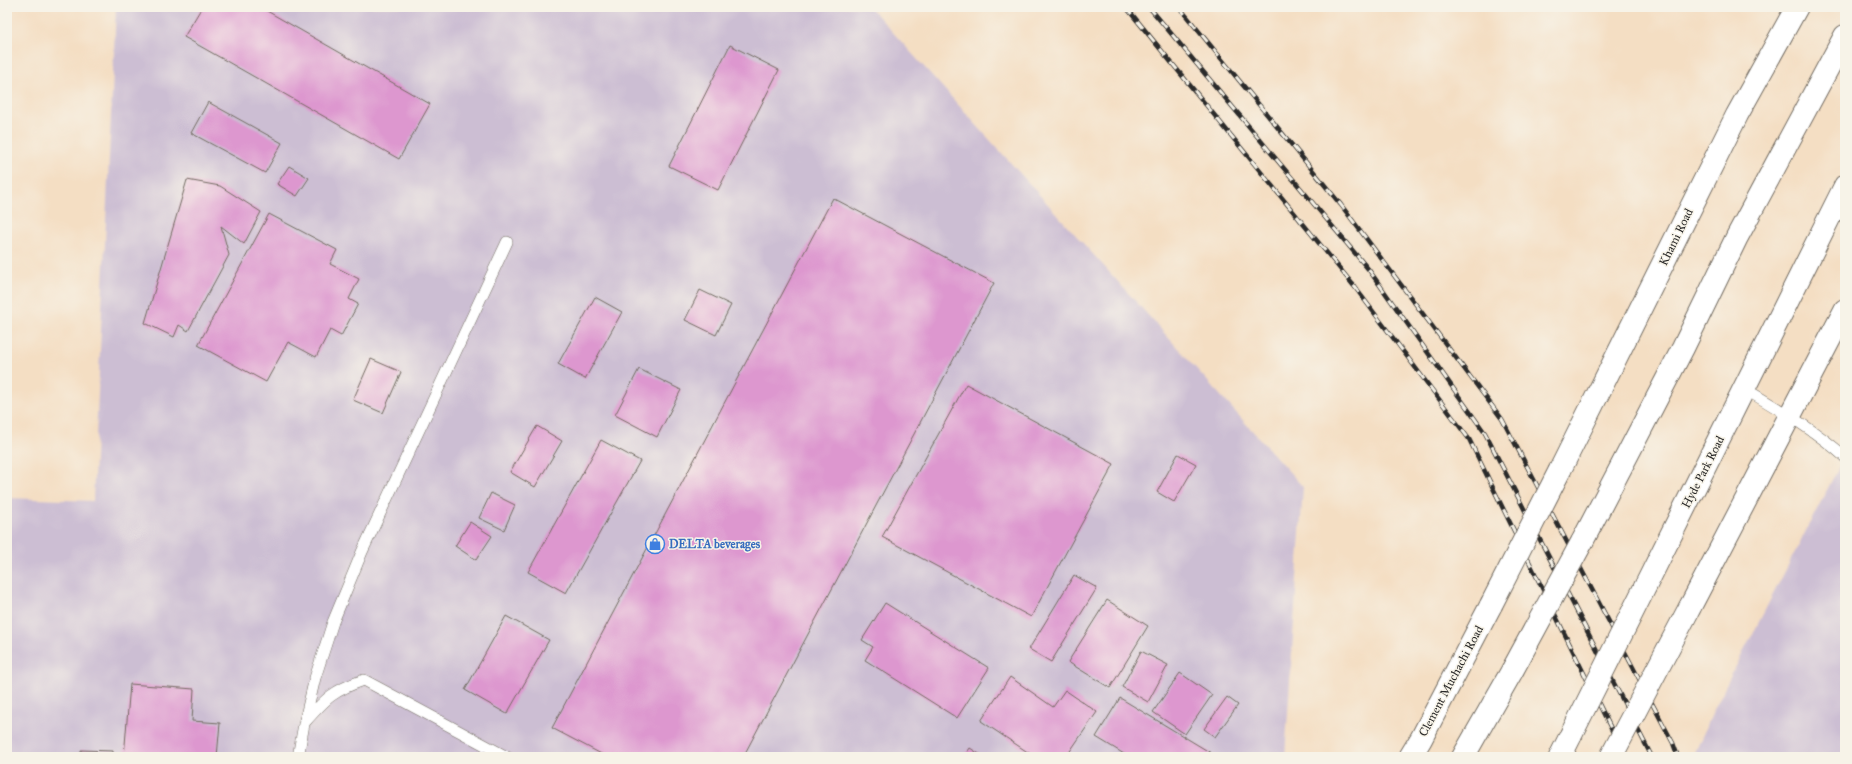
<svg xmlns="http://www.w3.org/2000/svg" width="1852" height="764" font-family="'IM FELL Great Primer',serif">
  <style>
    .industrial { fill: #ccbed3 }
    .building { fill: #dd97cf }
    .lines { fill: none; stroke-linecap: round; stroke-linejoin: round }
    .service-casing { stroke: #716a60; stroke-width: 12 }
    .tertiary-casing { stroke: #716a60; stroke-width: 24 }
    .secondary-casing { stroke: #716a60; stroke-width: 24 }
    .service { stroke: #fff; stroke-width: 11 }
    .tertiary { stroke: #fff; stroke-width: 22 }
    .secondary { stroke: #fff; stroke-width: 22 }
    .rail-casing { stroke: #2b2b2b; stroke-width: 4.5 }
    .rail { stroke: #f7f3e8; stroke-width: 3; stroke-dasharray: 9; stroke-linecap: butt }
    .tertiary-bridge-casing { stroke: #716a60; stroke-width: 24; stroke-linecap: butt }
    .secondary-bridge-casing { stroke: #716a60; stroke-width: 24; stroke-linecap: butt }
    .tertiary-bridge { stroke: #fff; stroke-width: 22 }
    .secondary-bridge { stroke: #fff; stroke-width: 22 }
    .labels { text-anchor: middle; stroke-width: 3; stroke-linejoin: round; paint-order: stroke }
    .street-label { font-size: 12px; fill: #2b2b2b; stroke: #f7f3e8 }
    .shop-label { font-size: 12px; font-weight: bold; fill: #366cbe; stroke: #f7f3e8; text-anchor: start }
  </style>
  <rect width="100%" height="100%" fill="#f7f3e8"/>
  <filter id="ink" filterUnits="userSpaceOnUse"><feTurbulence type="fractalNoise" baseFrequency=".025" numOctaves="2"/><feDisplacementMap in="SourceGraphic" scale="8" xChannelSelector="R" yChannelSelector="G"/><feConvolveMatrix kernelMatrix="1 2 1 2 8 2 1 2 1" color-interpolation-filters="sRGB"/></filter>
  <filter id="wash" filterUnits="userSpaceOnUse"><feTurbulence type="fractalNoise" baseFrequency=".012" numOctaves="4" result="noise"/><feDisplacementMap in="SourceGraphic" scale="16" xChannelSelector="R" yChannelSelector="G"/><feGaussianBlur stdDeviation="0.9" result="paint"/><feColorMatrix in="noise" values="0 0 0 0 0 0 0 0 0 0 0 0 0 0 0 0 0 1.4 0 .05"/><feComposite in="paint" operator="in"/></filter>
  <g filter="url(#wash)">
    <rect width="100%" height="100%" fill="#f4dec3"/>
    <path class="industrial" d="M116,7h754l433,480 -18,270h-1278v-259l86,3z
      M1845,455v302h-152l23,-52z"/>
    <g id="blocks">
      <path class="building" d="M202,7h58l170,97 -31,55 -215,-122z
        M730,45l49,25 -61,120 -49,-24z
        M208,102l74,41 -17,30 -74,-40z
        M289,166l20,12 -12,18 -20,-12z
        M187,180l33,6 41,26 -17,32 -23,-18 8,29 -41,76 -9,-6 -5,12 -29,-14z
        M833,198l161,85 -251,474h-136l-55,-29z
        M269,214l68,36 -7,14 29,15 -10,20 9,5 -17,32 -11,-6 -14,27 -28,-15 -22,40 -68,-37z
        M700,290l31,15 -15,30 -31,-15z
        M595,297l27,15 -37,67 -27,-15z
        M371,359l30,13 -18,41 -30,-13z
        M639,369l42,21 -24,47 -42,-22z
        M966,384l148,80 -83,153 -149,-80z
        M537,426l25,15 -27,46 -25,-15z
        M601,440l39,21 -74,132 -38,-21z
        M1178,454l18,10 -22,38 -17,-10z
        M491,493l24,12 -11,25 -25,-12z
        M470,522l22,14 -16,24 -21,-14z
        M1074,575l23,13 -46,74 -22,-13z
        M1107,600l41,26 -38,62 -42,-26z
        M885,603l104,65 -32,50 -92,-58 8,-13 -11,-7z
        M506,616l43,24 -42,74 -42,-24z
        M1141,651l27,14 -20,37 -26,-15z
        M1180,673l32,22 -27,39 -32,-22z
        M1010,677l43,30 12,-17 32,22 -31,45h-31l-54,-36z
        M130,684l64,5 -2,32 28,2 -3,34h-93z
        M1227,697l11,8 -23,32 -11,-8z
        M1120,698l91,55 -2,4h-80l-33,-20z
        M970,748l14,9h-20z
        M81,750l32,1v6h-32z"/>
    </g>
  </g>
  <g filter="url(#ink)">
    <use href="#blocks" fill-opacity="0" stroke="#716a60" stroke-width="1"/>
    <g class="lines">
      <defs>
        <path id="service" d="M1745,389c35,21 70,41 100,68
          M305,722c21,-24 29,-32 59,-42l143,77
          M298,757l6,-33 11,-46 18,-56 29,-70 145,-310"/>
        <path id="tertiary" d="M1646,585l199,-399
          M1690,607l155,-297
          M1560,757l11,-22"/>
        <path id="secondary" d="M1560,470l177,-355 60,-108
          M1582,542l101,-194 54,-111 108,-201
          M1410,757l11,-18 70,-134
          M1463,757l49,-86"/>
      </defs>
      <use href="#service" class="service-casing"/>
      <use href="#tertiary" class="tertiary-casing"/>
      <use href="#secondary" class="secondary-casing"/>
      <use href="#service" class="service"/>
      <use href="#tertiary" class="tertiary"/>
      <use href="#secondary" class="secondary"/>
      <defs>
        <path id="rail" d="M1126,7l228,279 115,153 156,318
          M1149,7l220,263 116,163 167,324
          M1179,7l162,198 161,214 171,324 5,14"/>
      </defs>
      <use href="#rail" class="rail-casing"/>
      <use href="#rail" class="rail"/>
      <defs>
        <path id="tertiary-bridge" d="M1571,735l75,-150
          M1611,757l79,-150"/>
        <path id="secondary-bridge" d="M1491,605l69,-135
          M1512,671l70,-129"/>
      </defs>
      <use href="#tertiary-bridge" class="tertiary-bridge-casing"/>
      <use href="#secondary-bridge" class="secondary-bridge-casing"/>
      <use href="#tertiary-bridge" class="tertiary-bridge"/>
      <use href="#secondary-bridge" class="secondary-bridge"/>
    </g>
  </g>
  <defs>
    <symbol id="shop-ring" viewBox="-11 -11 22 22"><circle r="9.5" fill="#f7f3e8" stroke="#3f7fe0" stroke-width="1.5"/><path d="M-5-2.5h2.3a2.7 3.5 0 0 1 5.4 0H5L5.5 6h-11ZM-1.5-2.5h3a1.5 2.3 0 0 0-3 0Z" fill="#3f7fe0"/></symbol>
  </defs>
  <g fill-rule="evenodd">
    <use href="#shop-ring" x="644" y="533" width="22" height="22"/>
  </g>
  <g class="labels">
    <g class="street-label">
      <text transform="translate(1676 237) rotate(-64)" y="4">Khami Road</text>
      <text transform="translate(1703 472) rotate(-63)" y="4">Hyde Park Road</text>
      <text transform="translate(1451 681) rotate(-62)" y="4">Clement Muchachi Road</text>
    </g>
    <g class="shop-label">
      <text x="669" y="548">DELTA beverages</text>
    </g>
  </g>
  <rect width="1852" height="764" fill="none" stroke="#f7f3e8" stroke-width="24"/>
</svg>
